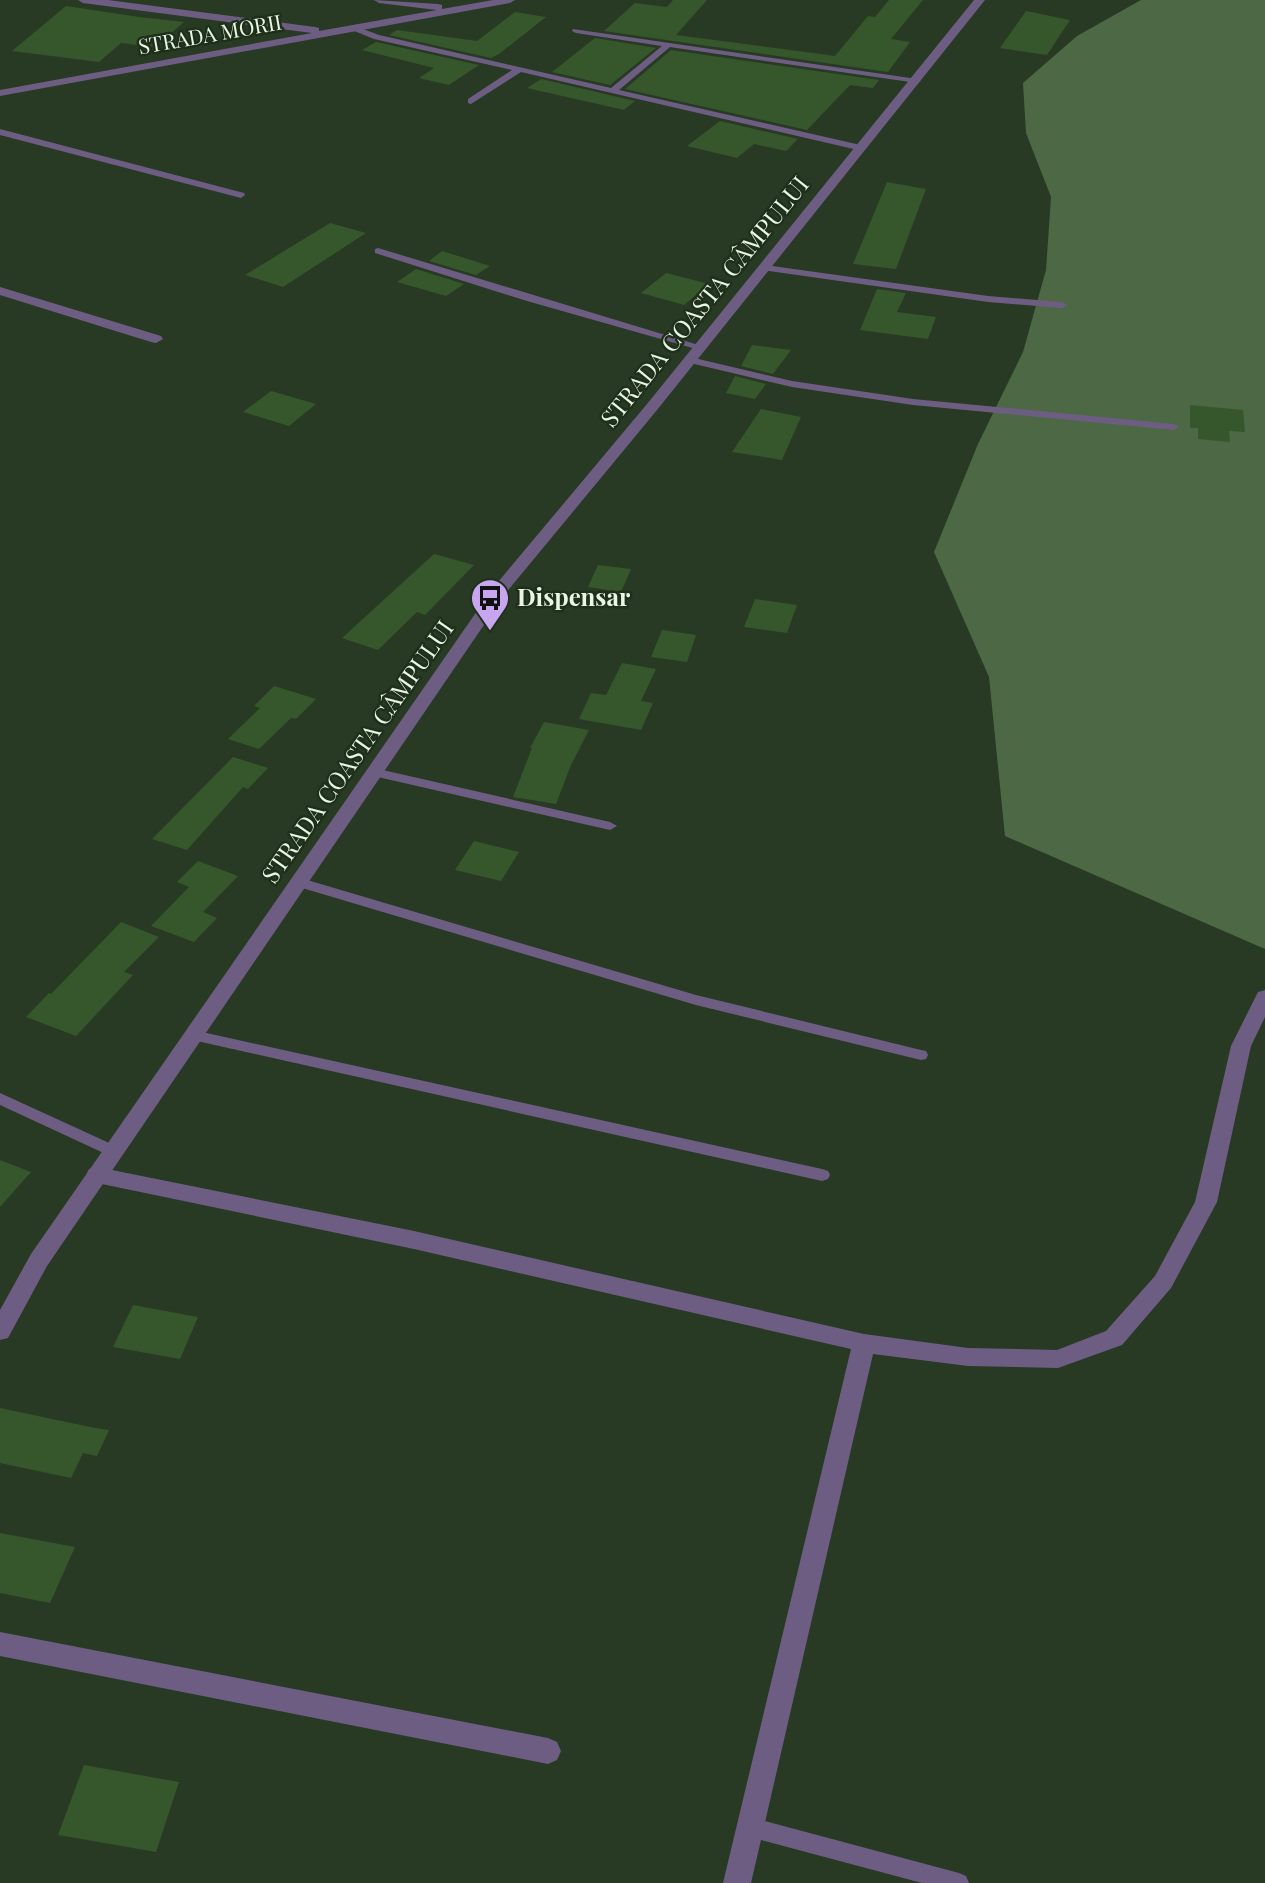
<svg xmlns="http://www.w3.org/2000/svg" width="1265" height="1883" font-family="'Playfair Display',serif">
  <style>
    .green { fill: #4d6845 }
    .building { fill: #35572b }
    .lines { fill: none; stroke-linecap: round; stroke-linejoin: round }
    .service { fill: #6e5d83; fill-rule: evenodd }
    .minor { fill: #6e5d83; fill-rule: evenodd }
    .tertiary { fill: #6e5d83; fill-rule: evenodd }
    .labels { text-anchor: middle; stroke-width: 5; stroke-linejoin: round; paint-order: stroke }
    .far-street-label { font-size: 21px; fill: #eaf5e6; stroke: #1f301a }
    .street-label { font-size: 24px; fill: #eaf5e6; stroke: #1f301a }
    .poi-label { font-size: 24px; font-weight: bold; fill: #eaf5e6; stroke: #1f301a; text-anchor: start }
  </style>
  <rect width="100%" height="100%" fill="#293a24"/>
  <path class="green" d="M1141,0h124v949l-260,-113 -16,-159 -55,-125 44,-108 45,-92 23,-82 5,-73 -25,-64 -3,-50 54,-47z"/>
  <path class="building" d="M673,0h34l-31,35 159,21 33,-40 7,1 14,-17h34l-32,39 19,3 -22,30 -284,-41 31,-28 32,4z
    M66,6l73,11 45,5 -29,25 -34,-4 -22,19 -87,-11z
    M1026,11l44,9 -23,35 -47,-7z
    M515,12l31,5 -47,37 -8,4 -102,-23 8,-5 80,11z
    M595,38l61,10 -46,37 -58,-13z
    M376,42l103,23 -30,20 -30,-7 15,-10 -72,-18z
    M671,50l208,30 -6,8 -23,-3 -43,45 -182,-41z
    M541,79l94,22 -11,9 -97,-22z
    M720,121l78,18 -12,12 -32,-7 -17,14 -50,-12z
    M887,182l39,7 -30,80 -43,-5z
    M330,223l36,10 -83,54 -38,-12z
    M442,251l48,15 -14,9 -47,-14z
    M416,269l48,15 -18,12 -49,-14z
    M666,273l43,11 -25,21 -43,-12z
    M877,289l29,4 -9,19 39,5 -8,22 -68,-9z
    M752,345l39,5 -18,24 -32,-8z
    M735,376l31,8 -11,15 -29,-6z
    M271,391l45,13 -27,22 -46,-14z
    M1190,405l53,5 2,22 -16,-1 1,11 -32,-3v-11h-8z
    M761,409l40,8 -19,43 -50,-8z
    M434,554l40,11 -49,50 -8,-3 -39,38 -36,-12z
    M598,565l33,4 -10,23 -33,-5z
    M755,599l42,6 -10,28 -43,-6z
    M662,630l34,5 -9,27 -36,-5z
    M622,663l34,6 -15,32 12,2 -12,27 -62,-11 12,-26 15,2z
    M274,686l42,13 -20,20 -5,-1 -32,31 -31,-10 32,-31 -6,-2z
    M544,722l45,8 -18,35 -15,39 -43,-7 19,-49h-2z
    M233,757l35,11 -20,21 -5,-2 -56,63 -35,-11z
    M474,841l45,11 -18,29 -46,-11z
    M198,861l40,15 -35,36 14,6 -23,24 -43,-16 38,-39 -12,-5z
    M121,922l38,15 -35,35 9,3 -57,61 -50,-19 23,-24 2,1z
    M0,1160l31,12 -31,35z
    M133,1305l65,12 -18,42 -67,-12z
    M0,1408l95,20 14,2 -12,26 -14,-3 -12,25 -71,-15z
    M0,1533l75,14 -25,56 -50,-10z
    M84,1765l95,17 -23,70 -98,-17z"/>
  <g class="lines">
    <path class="service" d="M355,26l24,9 232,53 51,-42 -86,-13 -4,-2 1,-2 344,50 4,2 -4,2 -247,-36 -51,43 246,56 1,2 -4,3 -341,-79 -50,32 -3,-1v-4l44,-29 -138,-31 -22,-9 -1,-2z
      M0,129l244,64 1,2 -4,3 -241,-63z
      M378,248l327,99 -9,2 -169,-48 -152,-48v-4z
      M765,265l223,31 74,6 5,3 -5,3 -74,-6 -226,-32v-4z
      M690,357l102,24 121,18 261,25 5,3 -5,3 -261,-25 -121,-18 -106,-25 -1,-2z
      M374,768l236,54 7,4 -7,4 -241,-55 -1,-3 1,-3z
      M297,877l399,118 225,55 5,1 2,4 -2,4 -5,1 -225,-55 -404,-120 -2,-3z
      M193,1030l629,139 6,2 2,4 -2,4 -6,2 -634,-142 -2,-4 2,-4z
      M0,1093l118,54 3,4 -3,4h-10l-108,-50z
      M750,1817l209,56 7,3 3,7h-47l-172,-46 -7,-3 -3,-7 3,-7z"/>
    <path class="minor" d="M78,0h30l207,27 4,1v3l118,-21 -58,-7 -5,-3 64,4 4,1v4l51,-9h22l-5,3 -510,93v-6l312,-57 -229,-30z
      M0,287l161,49 2,3 -7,4 -5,-1 -151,-47z
      M1265,990v27l-14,29 -34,156 -46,86 -49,57 -64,23 -90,-2 -95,-12 -122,529h-28l128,-534 -437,-100 -317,-66 -8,-2 -3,-6 3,-6 8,-2 317,64 450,103 104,14 89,2 49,-19 49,-55 40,-74 36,-156 27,-54z
      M0,1632l548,106 9,4 4,9 -4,9 -9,4 -548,-108z"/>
    <path class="tertiary" d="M974,0h11l-328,410 -152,184 -458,672 -39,72 -8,2v-30l31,-56 462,-666 154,-184z"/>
  </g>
  <defs>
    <symbol id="bus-pin" viewBox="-11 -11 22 30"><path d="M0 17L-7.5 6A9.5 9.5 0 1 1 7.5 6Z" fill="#c7a6ef" stroke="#1f301a"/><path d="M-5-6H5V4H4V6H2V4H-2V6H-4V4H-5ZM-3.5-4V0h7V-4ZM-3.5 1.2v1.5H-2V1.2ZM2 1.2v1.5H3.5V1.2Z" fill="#111"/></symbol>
  </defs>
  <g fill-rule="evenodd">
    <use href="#bus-pin" x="468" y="576" width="44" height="60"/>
  </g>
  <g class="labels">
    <g class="far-street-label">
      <text transform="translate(210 35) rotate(-10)" y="7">STRADA MORII</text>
    </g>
    <g class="street-label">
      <text transform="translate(705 302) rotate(-51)" y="8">STRADA COASTA CÂMPULUI</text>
      <text transform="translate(358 752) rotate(-55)" y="8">STRADA COASTA CÂMPULUI</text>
    </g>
    <g class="poi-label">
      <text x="517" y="606">Dispensar</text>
    </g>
  </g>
</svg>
